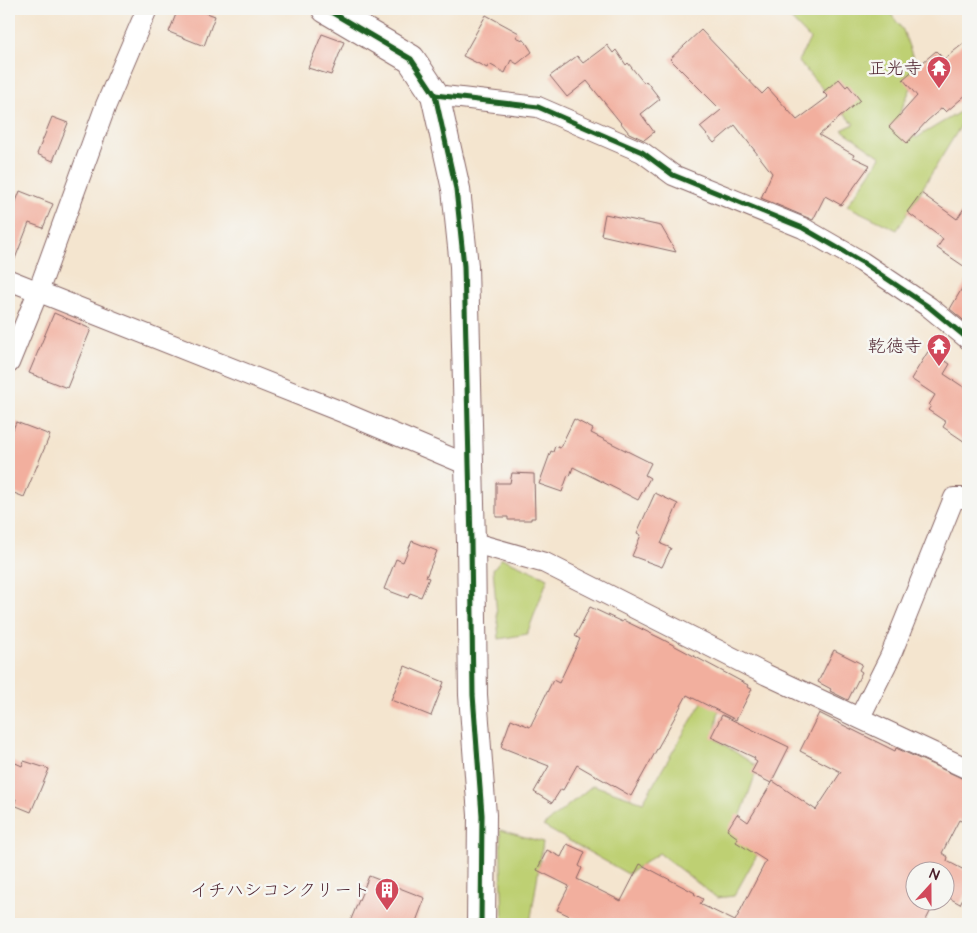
<svg xmlns="http://www.w3.org/2000/svg" width="977" height="933" font-family="'Architects Daughter','Klee One',sans-serif">
  <style>
    .green { fill: #bed073; stroke: #84784f }
    .building { fill: #f2af9e }
    .lines { fill: none; stroke-linecap: round; stroke-linejoin: round }
    .street-casing { stroke: #866464; stroke-width: 22 }
    .secondary-casing { stroke: #866464; stroke-width: 30 }
    .street { stroke: #fff; stroke-width: 20 }
    .secondary { stroke: #fff; stroke-width: 28 }
    .cycleway-casing { stroke: #f6f6f2; stroke-width: 8 }
    .cycleway { stroke: #1b5e20; stroke-width: 5 }
    .labels { text-anchor: middle; stroke-width: 5; stroke-linejoin: round; paint-order: stroke }
    .poi-label { font-size: 18px; fill: #4a1f2b; stroke: #f6f6f2; text-anchor: end }
  </style>
  <rect width="100%" height="100%" fill="#f6f6f2"/>
  <filter id="ink" filterUnits="userSpaceOnUse"><feTurbulence type="fractalNoise" baseFrequency=".02" numOctaves="2"/><feDisplacementMap in="SourceGraphic" scale="10" xChannelSelector="R" yChannelSelector="G"/><feConvolveMatrix kernelMatrix="1 2 1 2 8 2 1 2 1" color-interpolation-filters="sRGB"/></filter>
  <filter id="wash" filterUnits="userSpaceOnUse"><feTurbulence type="fractalNoise" baseFrequency=".0096" numOctaves="4" result="noise"/><feDisplacementMap in="SourceGraphic" scale="20" xChannelSelector="R" yChannelSelector="G"/><feGaussianBlur stdDeviation="1.12" result="paint"/><feColorMatrix in="noise" values="0 0 0 0 0 0 0 0 0 0 0 0 0 0 0 0 0 1.4 0 .05"/><feComposite in="paint" operator="in"/></filter>
  <g filter="url(#wash)">
    <rect width="100%" height="100%" fill="#f4e5cf"/>
    <path class="green" d="M781,9h106l16,21 15,42 -21,47 19,19 52,-31v7l-71,116 -50,-24 34,-49 -39,-27 12,-6 -56,-63 12,-22z
      M502,558l46,20 -21,56 -28,5 -6,-70z
      M705,697l15,6 -6,35 44,29 -22,62 22,24 -24,43 -17,2 -58,-45 -31,21 -85,-48 50,-41 50,17z
      M500,830l43,12 -13,82h-27z"/>
    <g id="blocks">
      <path class="building" d="M178,9h18l19,7 -11,30 -35,-14z
        M486,15l33,18 -3,4 9,4 7,11 -15,12 -6,-4 -6,13 -16,-9 -2,4 -24,-12z
        M701,30l61,64 6,-6 29,32 31,-23 -5,-5 16,-13 7,8 2,-2 12,15 -41,35 35,20 -1,2 17,8 -29,40 -16,-9 -12,24 -52,-22 11,-25 -37,-48 -21,18 -14,-16 21,-17 -51,-51z
        M322,34l22,8 -13,33 -23,-7z
        M968,40v53l-22,19 -4,-4 -15,13 -20,22 -18,-16 28,-31 -14,-17 33,-28 8,8z
        M607,45l6,8 3,-3 10,15 2,-2 16,20 2,-2 14,18 -19,15 13,18 -10,8 -15,-7 -42,-52 -20,16 -17,-21 27,-20 6,7z
        M52,117l16,6 -15,38 -16,-7z
        M20,191l33,13 -10,24 -14,-5 -18,46 -2,-1v-48z
        M921,193l36,26 11,-17v67l-31,-21 6,-9 -36,-27z
        M605,214l56,12 15,26 -75,-17z
        M968,278v46l-18,-15z
        M54,313l37,16 -24,59 -38,-15z
        M929,350l21,14 -6,10 24,16v54l-25,-17 3,-5 -18,-12 3,-4 -2,-1 6,-10 -24,-16z
        M574,419l19,10 -2,4 60,30 -6,12 5,3 -12,22 -65,-33 -3,9 -2,-1 -6,17 -23,-8 12,-33 2,1 2,-6 5,2z
        M16,422l34,13 -26,62 -15,-6v-52z
        M512,473l22,1 1,44h-4v2h-23v-3h-12v-34h14z
        M655,493l23,11 -17,40 10,4 -9,19 -30,-11 9,-21 -4,-2z
        M412,541l25,10 -11,26 3,1 -8,19 -11,-4 -2,5 -24,-9 12,-30 7,3z
        M590,607l32,15 1,-2 39,19 86,46 -1,2 5,2 -16,31 -49,-25 -56,101 -54,-31 -14,25 -2,-1 -9,14 -18,-11 15,-26 -48,-19 10,-28 19,8 23,-47 6,3 21,-44 -5,-3z
        M834,650l28,14 -3,6 3,2 -14,28 -18,-9 1,-2 -13,-7z
        M405,666l39,16 -13,34 -40,-16z
        M819,713l76,38 1,-3 72,33v43l-9,-4 -17,33 6,4 -1,4 21,11v16l-8,16 -16,-9v-25h-30v30h22l-12,24h-337l-30,-14 12,-24 -32,-16 10,-20 14,7 6,-13 18,8 -6,14 3,2 -5,11 44,22 19,-37 55,29 -1,1 9,5 -3,5 35,17 31,-60 -30,-19 2,-4 -11,-8 10,-16 11,8 25,-41 43,29 25,-38 -41,-21z
        M722,715l67,32 -18,36 -20,-10 6,-11 -3,-2 1,-2 -44,-21z
        M9,760l13,6 2,-5 25,8 -18,43 -17,-7 2,-6 -7,-3z
        M369,876l56,22 -10,26h-66z"/>
    </g>
  </g>
  <g filter="url(#ink)">
    <use href="#blocks" fill-opacity="0" stroke="#866464" stroke-width="1"/>
    <g class="lines">
      <defs>
        <path id="street" d="M435,95l103,12 104,45 31,23 130,53 59,34 67,45 39,32
          M9,280l333,132 126,53
          M9,363l29,-71 68,-187 41,-96
          M471,542l74,21 222,112 201,94
          M860,717l30,-60 64,-159h14"/>
        <path id="secondary" d="M326,9l85,50 24,36 21,94 8,77 7,276 2,153 9,120 -1,109"/>
      </defs>
      <use href="#street" class="street-casing"/>
      <use href="#secondary" class="secondary-casing"/>
      <use href="#street" class="street"/>
      <use href="#secondary" class="secondary"/>
      <defs>
        <path id="cycleway" d="M326,9l85,50 24,36 21,94 8,77 7,276 2,153 9,120 -1,109
          M435,95l103,12 104,45 31,23 130,53 59,34 67,45 39,32"/>
      </defs>
      <use href="#cycleway" class="cycleway-casing"/>
      <use href="#cycleway" class="cycleway"/>
    </g>
  </g>
  <defs>
    <symbol id="temple-pin" viewBox="-11 -11 22 30"><path d="M0 17L-7.5 6A9.5 9.5 0 1 1 7.5 6Z" fill="#d1495b" stroke="#f6f6f2"/><path d="M0-6L5-2H3V0L6.5 2.5H4V6H1.5V3h-3V6H-4V2.5H-6.5L-3 0V-2H-5Z" fill="#fff"/></symbol>
    <symbol id="building-pin" viewBox="-11 -11 22 30"><path d="M0 17L-7.5 6A9.5 9.5 0 1 1 7.5 6Z" fill="#d1495b" stroke="#f6f6f2"/><path d="M-4-6H4V6H1V3H-1V6H-4ZM-2.5-4.3h1.7v1.8h-1.7ZM.8-4.3h1.7v1.8H.8ZM-2.5-1h1.7V.8h-1.7ZM.8-1h1.7V.8H.8Z" fill="#fff"/></symbol>
  </defs>
  <g fill-rule="evenodd">
    <use href="#temple-pin" x="925" y="54" width="28" height="38"/>
    <use href="#temple-pin" x="925" y="332" width="28" height="38"/>
    <use href="#building-pin" x="373" y="876" width="28" height="38"/>
  </g>
  <g class="labels">
    <g class="poi-label">
      <text x="922" y="74">正光寺</text>
      <text x="922" y="352">乾徳寺</text>
      <text x="370" y="896">イチハシコンクリート</text>
    </g>
  </g>
  <rect width="977" height="933" fill="none" stroke="#f6f6f2" stroke-width="30"/>
  <g transform="translate(930 886) rotate(21)"><circle r="24" fill="#f6f6f2" stroke="#b1a0a2"/>
  <path d="M0-4L9 19L0 12L-9 19Z" fill="#d1495b"/>
  <text y="-8" font-size="14" font-weight="bold" text-anchor="middle" fill="#4a1f2b">N</text>
  </g>
</svg>
